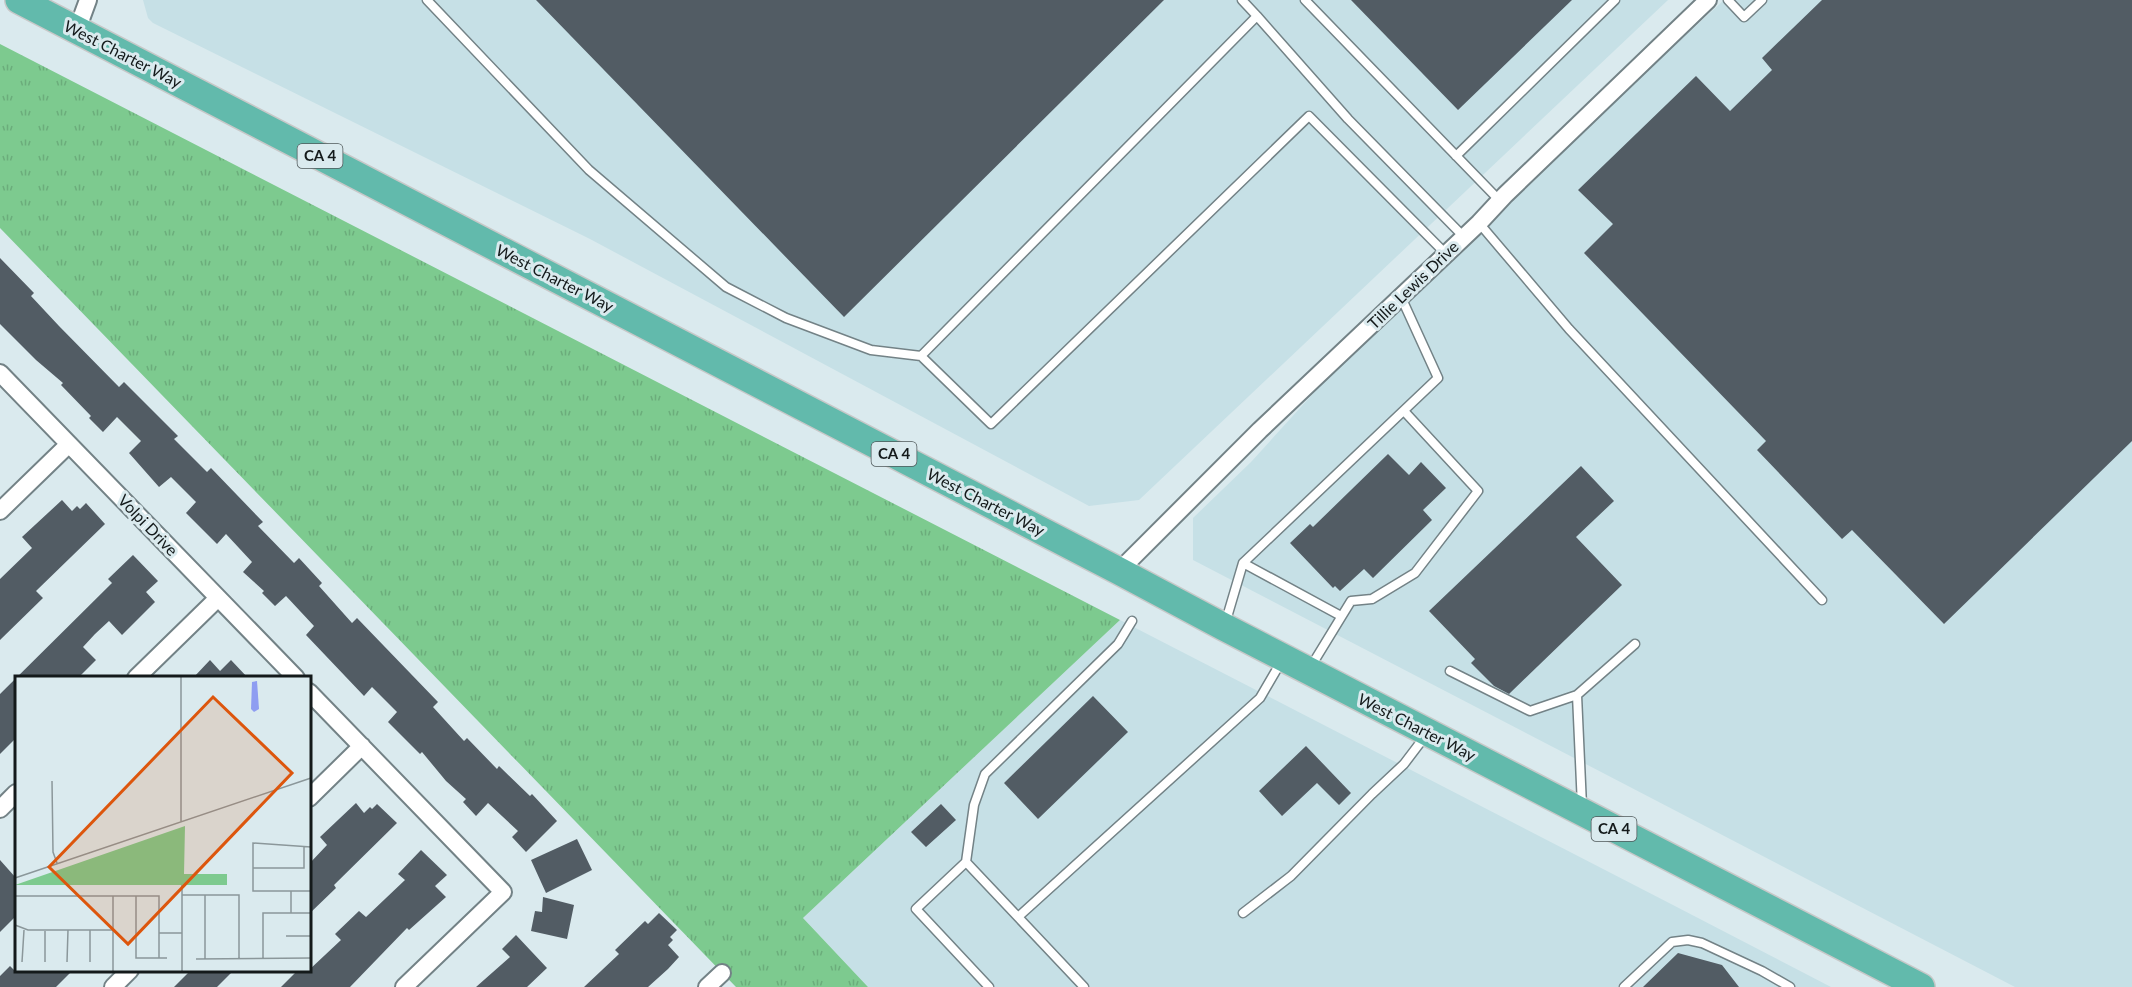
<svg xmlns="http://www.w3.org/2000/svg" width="2132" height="987" font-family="Lato,sans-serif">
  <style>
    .built { fill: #c6e0e6 }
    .grass { fill: url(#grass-tufts) }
    .building { fill: #525c64 }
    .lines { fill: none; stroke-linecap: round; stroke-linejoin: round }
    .service-casing { stroke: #738286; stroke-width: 11 }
    .minor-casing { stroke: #738286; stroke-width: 20 }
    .trunk-casing { stroke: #c7c8c8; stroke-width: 30 }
    .service { stroke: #fff; stroke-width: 8 }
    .minor { stroke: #fff; stroke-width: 16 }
    .trunk { stroke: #62baac; stroke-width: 27 }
    .labels { text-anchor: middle; stroke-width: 6; stroke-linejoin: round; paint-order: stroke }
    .shield { fill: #daeaee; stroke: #4f585a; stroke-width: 1.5 }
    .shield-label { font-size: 15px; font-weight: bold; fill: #141a1b }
    .street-label { font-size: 16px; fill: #141a1b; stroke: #daeaee }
    .inset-road { fill: none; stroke: #8b979a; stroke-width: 1.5 }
    .view { fill: #dd560d; fill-opacity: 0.15; stroke: #dd560d; stroke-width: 3 }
    .inset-edge { fill: none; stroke: #141a1b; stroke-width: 3 }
  </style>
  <defs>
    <pattern id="grass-tufts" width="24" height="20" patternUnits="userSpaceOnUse" patternTransform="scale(1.5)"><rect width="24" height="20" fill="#7dca8f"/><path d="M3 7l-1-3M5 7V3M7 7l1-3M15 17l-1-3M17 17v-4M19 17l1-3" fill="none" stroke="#6bad7b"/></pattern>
  </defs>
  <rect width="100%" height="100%" fill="#daeaee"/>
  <path class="built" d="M143,0h1525l-529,500 -50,6 -499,-267 -437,-216 -5,-5z
    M1724,0h408v987h-117l-822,-427v-42l58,-56 150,-165z
    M1120,620l551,284 160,83h-963l-65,-69z"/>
  <path class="grass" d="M0,44l1120,576 -317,298 65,69h-132l-736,-759z"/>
  <path class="building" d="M536,0h628l-320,317z
    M1351,0h221l-114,110z
    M1822,0h310v441l-188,183 -92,-94 -10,9 -85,-89 9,-9 -182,-188 29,-29 -35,-34 118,-114 34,35 42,-41 -10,-12z
    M0,258l34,35 -3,3 28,30 60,61 5,-5 54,54 -4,3 33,33 4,-4 52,54 -5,4 36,37 5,-5 23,25 -3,3 33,37 5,-5 81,84 -5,5 31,34 3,-3 30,31 2,-3 31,30 2,-2 25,27 -31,31 -14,-15 6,-6 -30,-28 -12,13 -13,-14 3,-3 -20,-18 -24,-29 -2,2 -32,-32 9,-10 -25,-25 -8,9 -58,-61 8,-9 -28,-30 -11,10 -13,-13 2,-2 -21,-19 9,-10 -26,-28 -9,10 -31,-31 10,-11 -25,-25 -12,10 -30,-34 12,-12 -24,-24 -14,15 -14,-14 2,-2 -30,-31 2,-2 -27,-23 -36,-36z
    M1388,454l21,21 12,-13 25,26 -23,22 9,10 -59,58 -9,-9 -24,22 -5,-5 -2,2 -43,-45 20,-19 3,3z
    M1581,466l33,35 -38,36 46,48 -113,109 -15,-8 -23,-23 4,-4 -46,-48z
    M62,500l10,11 5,-5 3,3 6,-6 19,21 -69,67 7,7 -43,42v-61l32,-31 -10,-11z
    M133,555l25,26 -12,11 9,10 -33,33 -13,-14 -14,13 -12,13 13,13 -18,18h-62v60l-16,16v-60l112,-111 -4,-4z
    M210,660l10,11 11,-11 17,18h-55z
    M1093,696l35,36 -90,87 -34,-36z
    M1306,746l45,47 -12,12 -22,-22 -35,33 -23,-25z
    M356,803l8,10 6,-6 2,2 5,-5 20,19 -63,62 2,3 -27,26v-50l18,-19 -7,-8z
    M941,804l15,16 -30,27 -15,-15z
    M577,839l15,31 -46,23 -15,-33z
    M421,850l26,25 -12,11 11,11 -37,33 -2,-2 -57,59h-69l17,-17h11l32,-30 -6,-6 24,-23 7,6 39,-37 -7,-6z
    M0,860l16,18v38l-16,16z
    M543,897l31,8 -7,34 -36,-8 4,-20 7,1z
    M659,913l18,17 -7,7 3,3 -5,5 11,12 -11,12 -20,18h-64l35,-33 -4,-4 30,-29 3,3z
    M516,935l31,33 -20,19h-51l34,-30 -8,-8z
    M1678,953l44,12 17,22h-96z
    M10,966l4,4h59l-17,17h-56v-11z
    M191,970h43l-17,17h-43z"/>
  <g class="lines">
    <defs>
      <path id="service" d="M427,0l162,170 137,117 60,31 85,32 50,6
        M1242,0l15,16
        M1305,0l195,201
        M1728,0l16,17 18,-17
        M1456,156l159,-156
        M1479,223l90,106 253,271
        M1446,254l-137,-138 -318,308 -70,-68 336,-340 91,103 116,118
        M1243,563l98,53
        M1225,624l18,-61 195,-185 -37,-81
        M1310,668l41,-67 21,-2 43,-26 63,-82 -74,-80
        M1450,671l80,40 47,-16
        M1582,806l-5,-111 58,-51
        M966,862l52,55
        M1243,913l48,-37 81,-82 32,-30 22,-29
        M989,987l-73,-78 50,-47 8,-57 11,-31 133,-130 14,-23
        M1084,987l-66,-70 242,-219 21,-36
        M1624,987l48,-45 16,-2 14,3 60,28 28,16"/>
      <path id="minor" d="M77,30l11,-30
        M0,373l296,305
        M0,511l69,-67
        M1119,571l141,-141 219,-207 26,-28 203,-195
        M136,678l82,-80
        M309,692l194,200 -99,95
        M309,798l53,-52
        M0,809l16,-16
        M113,987l17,-17
        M707,987l15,-14"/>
      <path id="trunk" d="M19,0l1100,571 105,56 697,360"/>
    </defs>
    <use href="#service" class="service-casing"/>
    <use href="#minor" class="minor-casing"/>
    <use href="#trunk" class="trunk-casing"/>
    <use href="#service" class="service"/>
    <use href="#minor" class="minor"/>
    <use href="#trunk" class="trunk"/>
  </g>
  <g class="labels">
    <g class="shield">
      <rect x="297.5" y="144" width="45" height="24" rx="4.5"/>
      <rect x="871.5" y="442" width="45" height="24" rx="4.5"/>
      <rect x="1591.5" y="817" width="45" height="24" rx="4.5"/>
    </g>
    <g class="shield-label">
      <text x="320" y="161">CA 4</text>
      <text x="894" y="459">CA 4</text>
      <text x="1614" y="834">CA 4</text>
    </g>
    <g class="street-label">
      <text transform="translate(123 54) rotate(27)" y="6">West Charter Way</text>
      <text transform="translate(555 278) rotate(27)" y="6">West Charter Way</text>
      <text transform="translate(1413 285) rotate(-44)" y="6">Tillie Lewis Drive</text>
      <text transform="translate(986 502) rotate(27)" y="6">West Charter Way</text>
      <text transform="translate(148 525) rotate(46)" y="6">Volpi Drive</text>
      <text transform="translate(1417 727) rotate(27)" y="6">West Charter Way</text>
    </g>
  </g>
  <g transform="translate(15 676)">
    <rect width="296" height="296" fill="#daeaee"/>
    <path d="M170,150l-1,48h43v11h-212z" fill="#7dca8f"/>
    <path d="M242,5l2,28 -5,3 -3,-3 1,-27z" fill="#8e9df1"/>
    <path class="inset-road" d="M166,0v146M37,105l1,71 4,11M296,171l-58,-4v48h58M238,192h51v-22M0,202l296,-100M276,215v22M167,219h57v64M190,219v64M0,220h144v62M98,220v75M121,220v62h31M0,249l13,5h85M144,257h23M271,260h25M248,282v-45h48M181,283l115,-1M7,286l2,-32M30,286v-31M52,286l1,-32M75,286v-32M167,295v-86"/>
    <path class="view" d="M198,21l79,76 -164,171 -79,-77z"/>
    <rect width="296" height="296" class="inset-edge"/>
  </g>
</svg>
